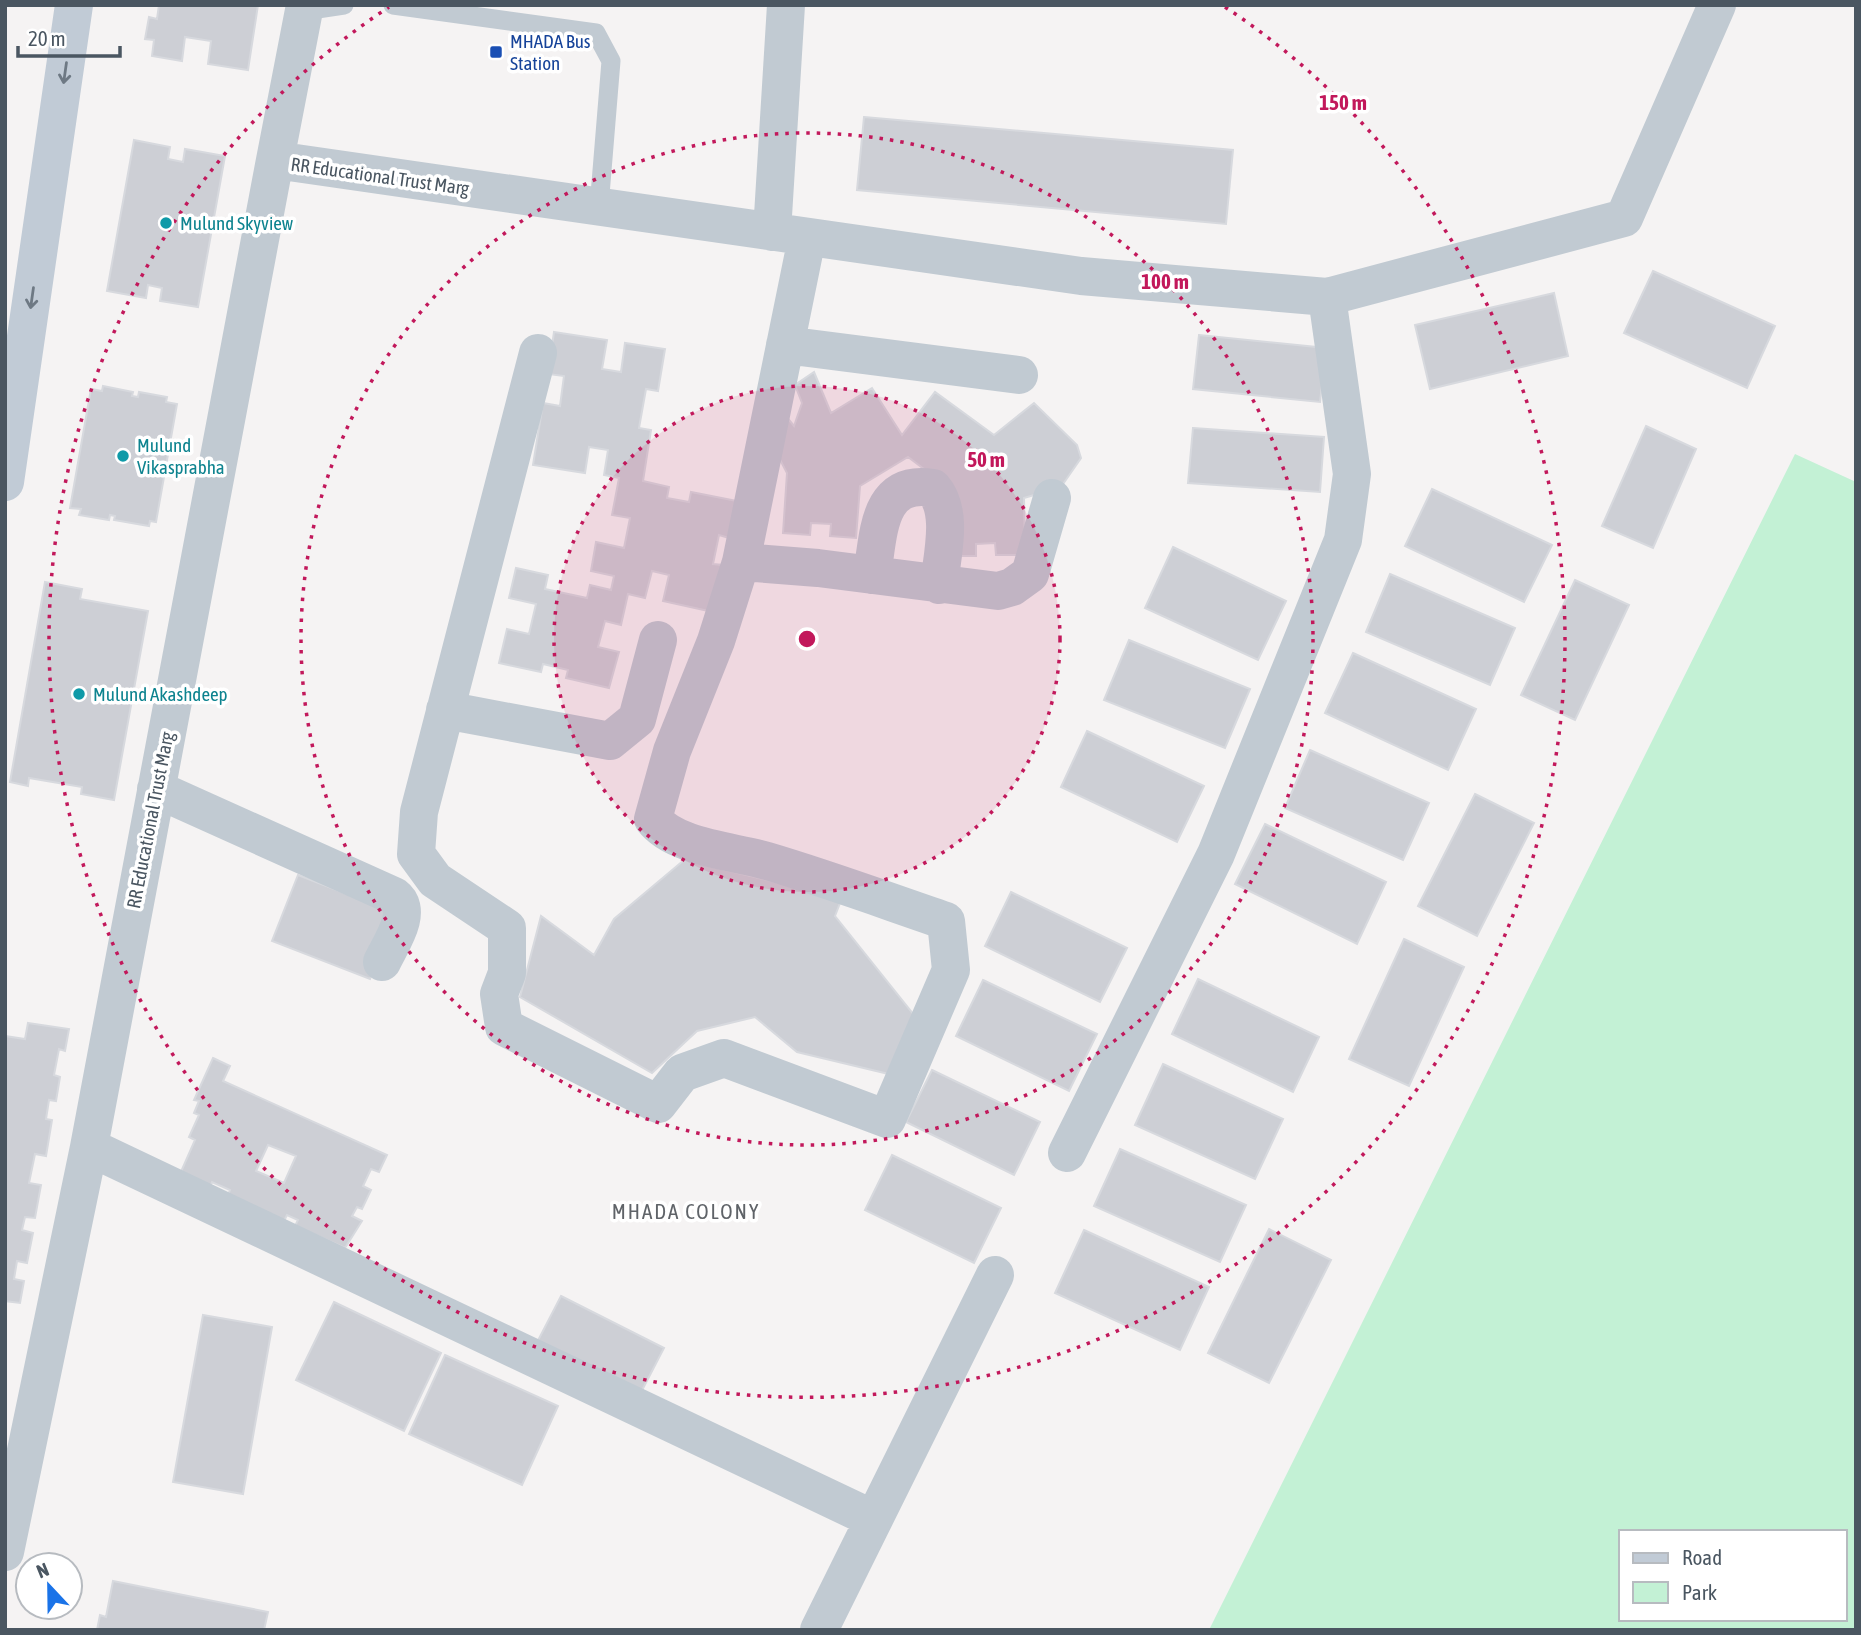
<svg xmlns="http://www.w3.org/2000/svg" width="1861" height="1635" font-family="'Asap Condensed',sans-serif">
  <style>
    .green { fill: #c3f1d5; fill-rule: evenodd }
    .building { fill: #cdcfd5; stroke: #d7d9de; stroke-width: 2; fill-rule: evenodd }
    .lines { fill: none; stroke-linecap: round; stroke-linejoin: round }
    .lane { stroke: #c1cad2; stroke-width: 19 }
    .street { stroke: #c1cad2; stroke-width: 38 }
    .secondary { stroke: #c1cbd6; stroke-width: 38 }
    .oneway { stroke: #6e7984 }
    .ring { fill: none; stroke: #c2185b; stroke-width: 3.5; stroke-dasharray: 3.5 7 }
    .transit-dot { fill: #1a4fb4; stroke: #fff; stroke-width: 2.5 }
    .culture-dot { fill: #0f9aa8; stroke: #fff; stroke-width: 2.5 }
    .labels { text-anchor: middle; stroke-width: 7; stroke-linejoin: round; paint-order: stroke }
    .transit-label { font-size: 19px; fill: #164399; stroke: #fff; text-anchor: start }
    .street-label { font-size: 19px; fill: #4a5661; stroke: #fff }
    .culture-label { font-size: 19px; fill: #0d838f; stroke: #fff; text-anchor: start }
    .neighbourhood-label { font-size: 21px; letter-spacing: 2px; fill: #5f6368; stroke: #fff }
    .centre { fill: #c2185b; stroke: #fff; stroke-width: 3.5 }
    .ring-label { font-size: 21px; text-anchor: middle; font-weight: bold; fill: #c2185b; stroke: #fff; stroke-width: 7; stroke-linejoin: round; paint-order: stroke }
  </style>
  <rect width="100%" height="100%" fill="#f5f3f3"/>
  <path class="green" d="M1795,454l61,28v1148h-647zM1621,1532h224v87h-224z"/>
  <path class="building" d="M159,5h99l-10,65 -40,-6 3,-23 -26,-4 -3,24 -30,-5 2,-16 -9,-1 4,-22 8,2z
    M864,117l369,33 -7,74 -369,-34z
    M134,140l36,7 -2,12 15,3 2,-13 40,7 -27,151 -38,-6 2,-13 -14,-3 -2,13 -39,-7z
    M1653,271l122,55 -28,62 -123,-55z
    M1554,293l14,63 -138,33 -15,-64z
    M554,332l53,8 -5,29 19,3 4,-29 40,6 -7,42 -12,-2 -7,39 12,2 -8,51 26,6 -2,11 22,4 2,-10 46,9 -8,37 -10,-3 -6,29 10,1 -10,47 -50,-11 6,-26 -17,-4 -7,27 -17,-4 -7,31 -16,-4 -7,26 21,5 -10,36 -43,-10 2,-8 -25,-6 -2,8 -42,-9 8,-34 22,5 7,-30 -27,-6 7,-30 32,7 -3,14 42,9 3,-13 21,5 3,-14 -23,-5 5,-29 28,6 6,-30 -18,-3 7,-37 -15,-3 4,-25 -19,-3 -4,26 -52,-8 10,-62 17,3 4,-30 -16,-2z
    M1199,335l127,13 -6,54 -127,-13z
    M814,372l17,41 41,-25 30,47 33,-43 59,43 40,-32 43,42 4,13 -20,29 -37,11 1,57h-29l-1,-12 -19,1v12h-22l-1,-65 -45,-34 -48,29 -4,52 -26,-2 1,-12 -20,-1 -1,12 -27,-2 4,-60 -18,-34 12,-29 13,16 8,-23 -7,-18z
    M103,386l30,6 -1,4 6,1 1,-5 28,5 -1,5 11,2 -21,118 -6,-1 -1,5 -35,-6 1,-4 -5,-1 -1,5 -30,-5 2,-6 -11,-1 21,-119 11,2z
    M1646,426l50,23 -43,99 -51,-22z
    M1193,428l131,9 -4,55 -132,-9z
    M1432,489l120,56 -28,57 -119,-56z
    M1173,547l113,54 -28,59 -113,-52z
    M1390,574l125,54 -25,57 -124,-53z
    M1575,580l54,25 -54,115 -54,-25z
    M45,582l37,7 -2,10 68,12 -34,189 -33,-6 1,-7 -53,-9 -1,8 -18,-4z
    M1129,640l121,49 -25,59 -121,-48z
    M1353,653l123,56 -28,61 -123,-57z
    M1087,731l117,55 -27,56 -116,-55z
    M1310,750l119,53 -26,57 -118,-52z
    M1475,794l59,29 -57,113 -59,-30z
    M1265,824l121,58 -29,62 -122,-60z
    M684,860l158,38 -7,18 83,104 -25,55 -96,-23 -42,-35 -58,14 -45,42 -132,-76 21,-81 53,39 20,-36z
    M298,875l98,38 -26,66 -98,-38z
    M1011,892l116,56 -27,54 -115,-56z
    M1404,939l60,28 -55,119 -60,-27z
    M1198,979l121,58 -26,55 -121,-58z
    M983,980l114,54 -28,57 -113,-55z
    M28,1023l41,6 -4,22 -6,-2 -5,26 6,2 -4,24 -7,-1 -3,19 6,1 -6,36 -11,-2 -6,29 12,2 -6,33 -10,-1 -3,13 11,3 -6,30 -10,-2 -3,18 10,2 -4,22 -15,-2v-265l20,3z
    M213,1058l17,8 -7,15 164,74 -8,17 -8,-3 -8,17 8,4 -9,19 -5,-2 -5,9 10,5 -17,27 -50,-22 3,-6 -11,-5 -3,6 -56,-26 2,-5 -18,-8 -2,5 -30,-13 15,-34 -6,-3 10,-22 -5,-2 5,-12 -5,-1zM268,1145l28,11 -12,27 -28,-12z
    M1163,1064l120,55 -28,60 -120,-54z
    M932,1070l108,52 -26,53 -108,-53z
    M1120,1149l126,56 -26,57 -126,-56z
    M892,1155l109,53 -27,55 -109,-53z
    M1269,1229l62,31 -62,123 -61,-30z
    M1084,1230l125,57 -29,63 -125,-57z
    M561,1296l103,52 -29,56 -103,-52z
    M334,1302l107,51 -37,78 -108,-51z
    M203,1315l69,12 -29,167 -70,-12z
    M445,1355l113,51 -36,79 -113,-51z
    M113,1581l155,31 -4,18h-167l3,-15 6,2z"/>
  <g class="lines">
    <path class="lane" d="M393,5l203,28 15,28 -12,146
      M304,11l40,-6"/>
    <path class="street" d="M275,160l30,-155
      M772,232l14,-227
      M785,345l234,30
      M538,353l-119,459 -3,42 19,26 72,48v45l-8,21 5,33 154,77 24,-31 42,-15 163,61 64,-149 -5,-49c-59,-20 -118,-42 -179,-60 -33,-10 -92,-13 -114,-42l19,-68 44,-110 25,-79 66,-324
      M741,562l77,6 180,23 14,-4 18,-13 22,-76
      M872,575c7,-41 5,-96 61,-87 21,24 9,67 6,97
      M445,710l165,31 27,-22 21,-79
      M156,789l238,107c20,15 -3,47 -12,66
      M89,1147l784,372
      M1067,1153l149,-299 127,-314 9,-66 -25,-177
      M5,1552l84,-405 186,-987 806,116 246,21 297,-79 93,-213
      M819,1630l176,-355"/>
    <path class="secondary" d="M5,482l69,-477"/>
  </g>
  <defs><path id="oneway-shaft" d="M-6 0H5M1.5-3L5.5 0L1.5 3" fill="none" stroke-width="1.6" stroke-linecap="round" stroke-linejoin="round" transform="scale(1.75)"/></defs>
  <g class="oneway">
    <use href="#oneway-shaft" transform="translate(65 73) rotate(98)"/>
    <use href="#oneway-shaft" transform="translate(32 298) rotate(98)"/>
  </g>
  <circle cx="807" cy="639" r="253" fill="#c2185b" fill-opacity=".12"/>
  <g class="ring">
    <circle cx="807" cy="639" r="253"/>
    <circle cx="807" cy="639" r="506"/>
    <path d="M1225 7A758 758 0 1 1 389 7"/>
  </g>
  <rect class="transit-dot" x="489" y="45" width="14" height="14" rx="3.5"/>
  <g class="culture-dot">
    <circle cx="166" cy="223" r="7"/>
    <circle cx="123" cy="456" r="7"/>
    <circle cx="79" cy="694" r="7"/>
  </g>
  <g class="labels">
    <g class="transit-label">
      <text x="510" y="48">MHADA Bus<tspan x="510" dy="22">Station</tspan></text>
    </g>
    <g class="street-label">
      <text transform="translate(380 176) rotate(8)" y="7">RR Educational Trust Marg</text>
      <text transform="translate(150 820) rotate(-79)" y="7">RR Educational Trust Marg</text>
    </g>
    <g class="culture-label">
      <text x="180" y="230">Mulund Skyview</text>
      <text x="137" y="452">Mulund<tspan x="137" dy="22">Vikasprabha</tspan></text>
      <text x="93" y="701">Mulund Akashdeep</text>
    </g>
    <g class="neighbourhood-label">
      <text x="686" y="1219">MHADA COLONY</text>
    </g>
  </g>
  <circle cx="807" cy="639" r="10" class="centre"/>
  <g class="ring-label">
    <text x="1343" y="110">150 m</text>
    <text x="1165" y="289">100 m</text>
    <text x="986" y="467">50 m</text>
  </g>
  <rect width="1861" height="1635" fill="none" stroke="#4a5661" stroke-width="14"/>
  <rect x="1619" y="1530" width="228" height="91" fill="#ffffff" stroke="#b7bbc0" stroke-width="2"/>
  <rect x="1633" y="1553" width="35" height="10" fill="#c1cbd6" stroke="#b7bbc0" stroke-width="2"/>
  <text x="1682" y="1565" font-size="21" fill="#4a5661">Road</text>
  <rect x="1633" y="1582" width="35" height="21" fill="#c3f1d5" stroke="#b7bbc0" stroke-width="2"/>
  <text x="1682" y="1600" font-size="21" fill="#4a5661">Park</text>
  <g transform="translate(49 1586) rotate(338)"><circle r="33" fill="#ffffff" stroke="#b7bbc0" stroke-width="2"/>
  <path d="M0-5L12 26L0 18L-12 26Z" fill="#1a73e8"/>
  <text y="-10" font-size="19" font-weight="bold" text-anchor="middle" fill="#4a5661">N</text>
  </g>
  <path d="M18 46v10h102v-10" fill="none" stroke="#4a5661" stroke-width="3.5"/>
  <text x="28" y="46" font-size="21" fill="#4a5661" stroke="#ffffff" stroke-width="5" paint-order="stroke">20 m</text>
</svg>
